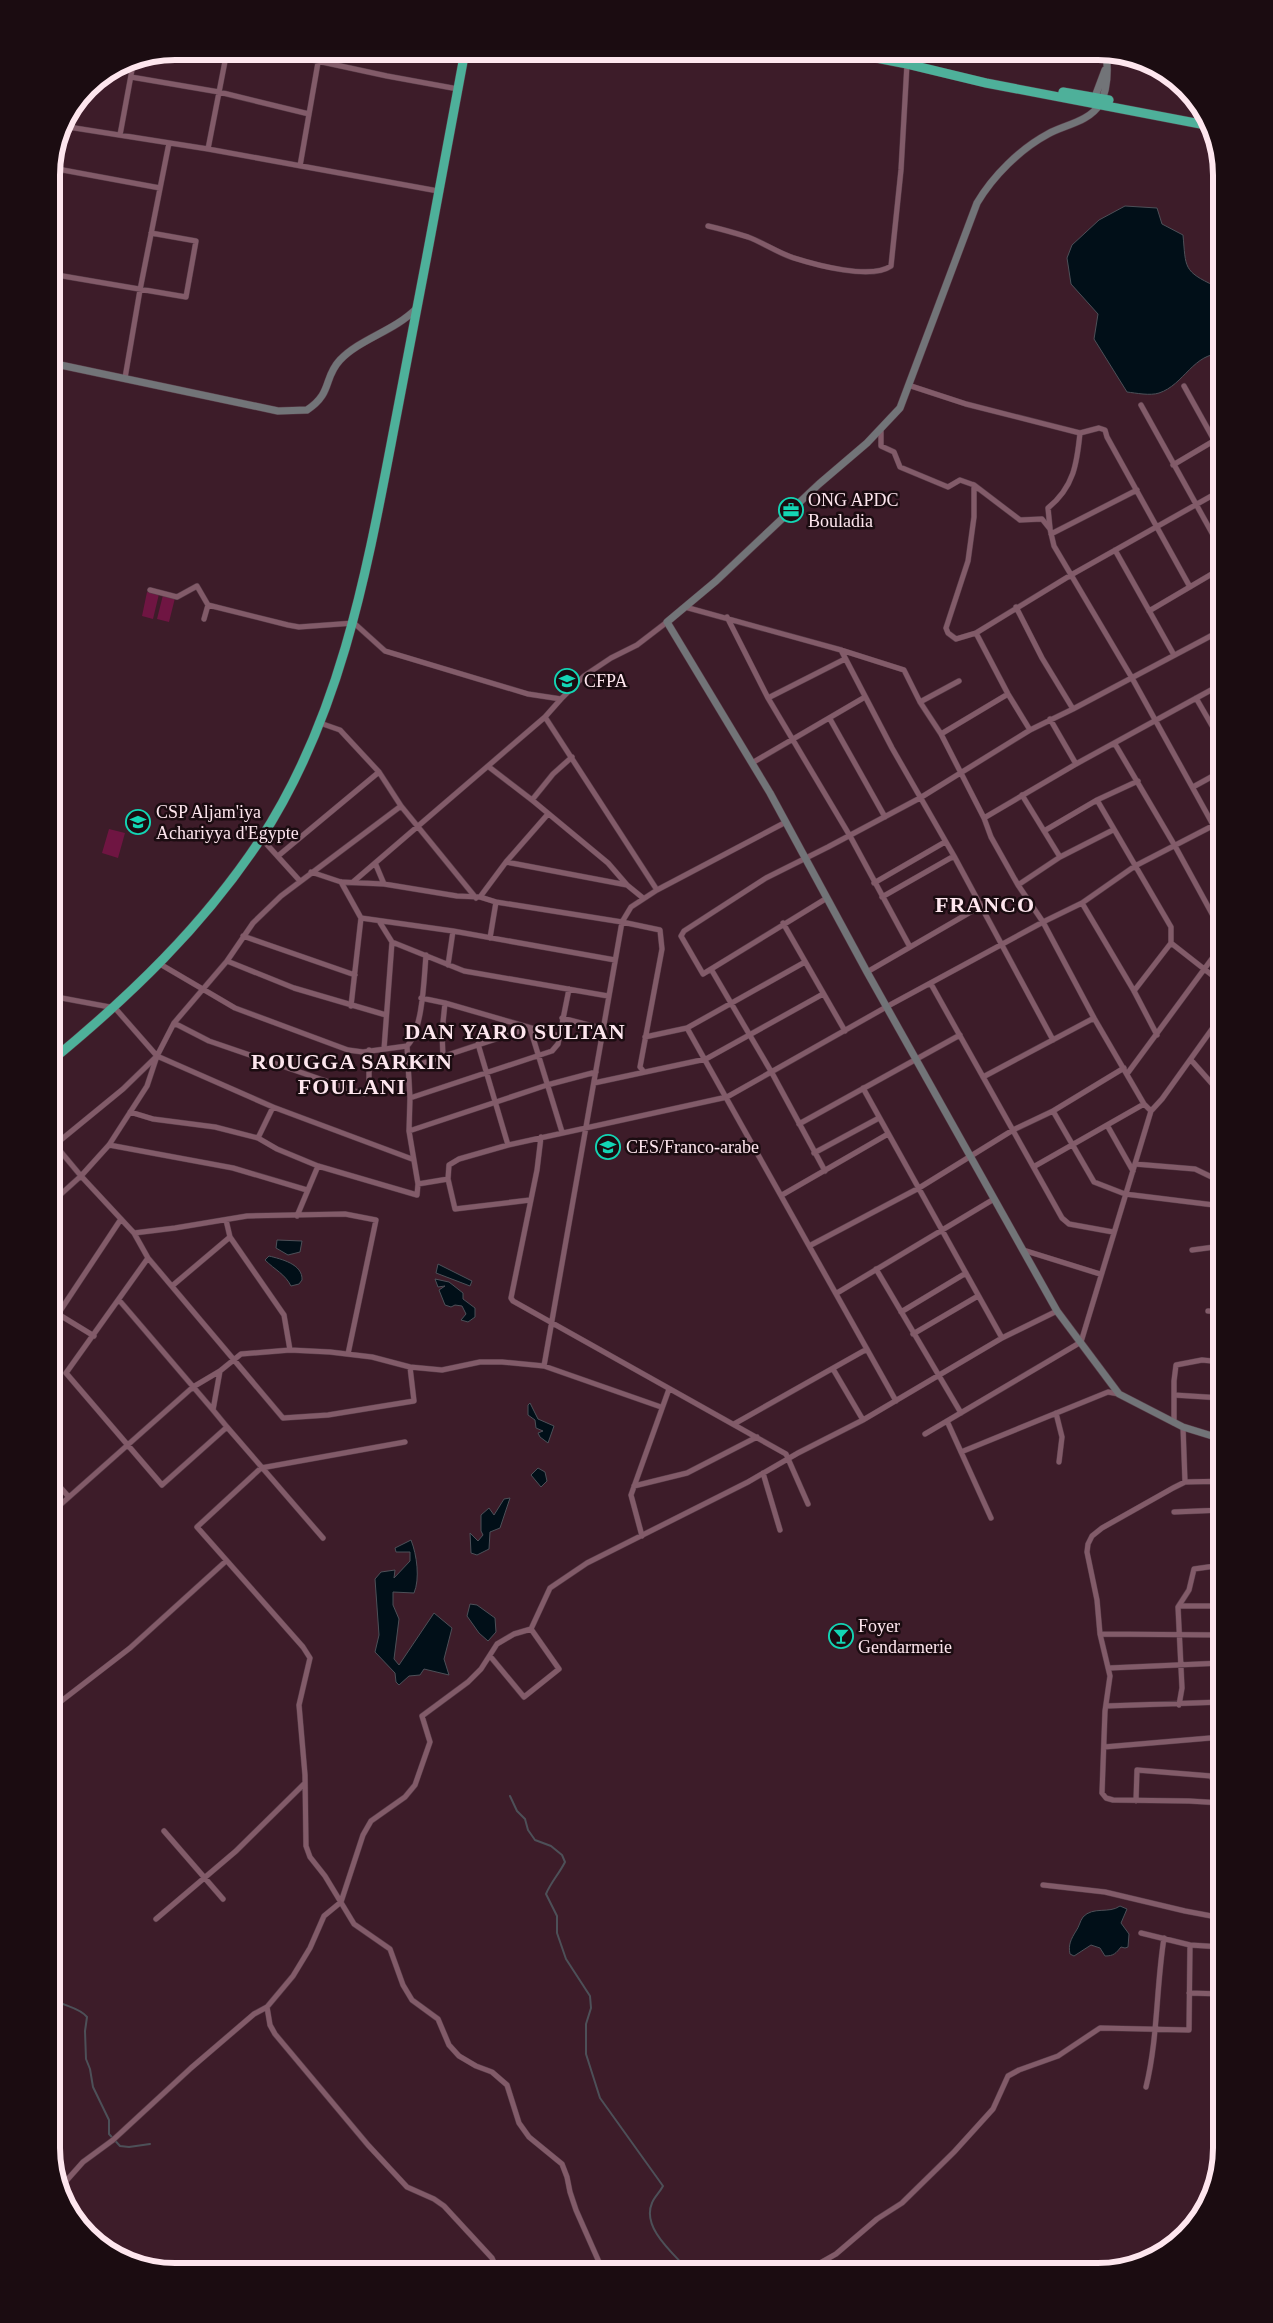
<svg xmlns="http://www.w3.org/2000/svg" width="1273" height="2323" font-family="'Times New Roman',serif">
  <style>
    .green { fill: #6f1542 }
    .water { fill: #010f18; stroke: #4d5058 }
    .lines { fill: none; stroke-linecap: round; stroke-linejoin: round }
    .stream { stroke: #4d5058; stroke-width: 2 }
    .street-casing { stroke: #573b47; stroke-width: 6 }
    .secondary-casing { stroke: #573b47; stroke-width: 8 }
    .highway-casing { stroke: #573b47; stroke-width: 10 }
    .street { stroke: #825b69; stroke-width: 5 }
    .secondary { stroke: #727478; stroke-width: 7 }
    .highway { stroke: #4eb09a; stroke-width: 9 }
    .labels { text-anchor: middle; stroke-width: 5; stroke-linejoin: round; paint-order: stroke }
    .poi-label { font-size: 18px; fill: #fee6ee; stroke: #1b0c11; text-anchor: start }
    .district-label { font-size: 22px; font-weight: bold; letter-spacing: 1px; fill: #fee6ee; stroke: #1b0c11 }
    .rim { fill: none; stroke: #fee6ee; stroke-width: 6 }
  </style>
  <rect width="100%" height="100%" fill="#3d1c29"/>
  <path class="green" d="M147,592l12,2 -6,25 -11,-3z
    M163,595l12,3 -6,24 -12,-3z
    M109,829l16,4 -7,25 -16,-5z"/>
  <path class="water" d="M1125,206l32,2 5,16 21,11c3,33 0,36 32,51l7,41v27c-28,-2 -38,31 -63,39 -9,3 -23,0 -32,-1l-33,-53 4,-25 -27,-30 -4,-26 5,-13 27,-25z
    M277,1240l25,1 -2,11 -12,3 -12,-7z
    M269,1256c12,3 34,8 33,24l-3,4 -8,2c-6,-12 -16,-16 -26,-26z
    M438,1264l34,17 -2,5 -34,-13z
    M435,1279l14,3 14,11v6l12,9v9l-7,5 -7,-2 5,-6 -4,-8 -7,-1 -4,2 -6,-2 -6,-15 6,-4 -7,1z
    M530,1403l8,16 16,7 -6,17 -8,-6 -2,-4 5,-2 -7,-3 -1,-8 -7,-5v-10z
    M538,1468l7,4 2,9 -6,6 -10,-12z
    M510,1498l-10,30 -10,4 -1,17 -12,6 -6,-2 -1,-20 8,8 5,-6 -2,-4v-16l8,-7 5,7 10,-16z
    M411,1540c6,15 9,39 3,53l-21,-1v13l6,14 -5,40 5,6 35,-52 18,15 -8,31 5,16 -25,-6 -4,6 -11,1 -10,9 -3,-3 -1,-9 -20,-21 4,-17 -4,-56 6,-7 14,-2 -1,8 16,-17v-9h-14l-1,-4z
    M470,1604l7,1 18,13 1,14 -8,9 -9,-8 -12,-17z
    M1120,1906l7,3 -6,14 8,11 -1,13 -3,1 -4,-1c-5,6 -7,9 -16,9l-5,-8 -9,-3 -17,11 -4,-2c-2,-9 1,-15 6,-23 3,-4 4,-10 7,-14 10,-11 26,-3 37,-11z"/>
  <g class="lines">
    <path class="stream" d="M510,1796l7,15 8,8 3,11 7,10 16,6 11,9 3,7c-6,12 -14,20 -19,32l11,22v17l9,26 24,37 1,12 -5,16v30l14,44 63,88c-3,6 -9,11 -11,17 -11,25 23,52 38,69
      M51,1997c11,10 27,9 36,20l-2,14 1,28 4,10 3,18 16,33v14l11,12 9,1 21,-3
      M1000,2272v-9"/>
    <defs>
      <path id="street" d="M271,51l116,25 71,13
        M994,52h6
        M131,77l88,15 90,22
        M62,126l146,23 230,42
        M120,135l14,-76
        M208,149l19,-98
        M300,166l20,-115
        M52,168l108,20
        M51,197l17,-80
        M708,226c13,3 27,7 40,11 16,6 30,16 46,21 22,7 77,22 97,8l10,-96 6,-106
        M51,274l135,23 10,-56 -45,-8
        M125,378l15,-88 29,-147
        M908,385l58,19 114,29c-3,30 -6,54 -32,75l2,20
        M1184,386l30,54
        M1141,405l81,146
        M881,431v15l13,6 6,15 48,20 12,-7 14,5v32l-6,44 -22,67 2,5 8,6 20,-6 95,-58 151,-85
        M1080,433l19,-5 6,2 2,7 83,150
        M1173,465l49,-29
        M974,485l46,35 22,-1 8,10 4,17 78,132 90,163
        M1051,534l86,-44
        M1115,550l59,105
        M150,590l27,7 20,-11 11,19 80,20 11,2 55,-4 31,28 143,43 33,5
        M685,607l156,43 63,20 16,32 21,32 43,84 7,19 27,48 25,37 51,96 50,86 7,7
        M1016,607l26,51 31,51
        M1149,611l73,-43
        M727,617l41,81 82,138 60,111
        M204,619l4,-14
        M976,633l32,61 22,36
        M1214,635l8,14
        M841,650l51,98 62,108 99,184
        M768,698l77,-39
        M1196,698l26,45
        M920,702l39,-21
        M545,717l112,173 129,-68
        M830,719l55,98
        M1050,719l26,45
        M320,723l20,7 39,42
        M941,734l67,-40
        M1115,744l60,102 47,86
        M752,763l113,-66
        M489,767l43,33 76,63 19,22 16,13
        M1193,787l29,-16
        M1022,795l38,62
        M532,800l21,-26 19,-17
        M1097,800l74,127v16l-37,48
        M984,818l92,-54 146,-80
        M1044,831l53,-31 41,-19
        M261,838l39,43
        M278,856l101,-84 22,34 75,92
        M506,862l121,23
        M376,865l8,19
        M311,872l30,10 43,2 73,12 23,1 16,5 126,20 38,8 2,19 -22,118 4,5
        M341,882l20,36 -10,88
        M353,882l192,-165 16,-18 23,-23 27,-18 26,-13 30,-23
        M874,883l71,-41
        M1018,885l42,-28 53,-27
        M480,897l26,-35 42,-48
        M882,897l72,-41
        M827,898l-124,76 -22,-38 3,-5 82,-53 62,-31 92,-49 110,-68 43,-21 149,-79
        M1082,903l52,88 23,44
        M361,918l92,13 162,29
        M379,921l13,21 -8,107
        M783,923l62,108
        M243,936l112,39
        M490,938l6,-36
        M392,942l72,29 144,25
        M1171,943l51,40
        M227,961l67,27 92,27
        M160,964l75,44 113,42 15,2 44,-6c16,-16 17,-68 19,-91
        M448,965l5,-34
        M711,969l61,104 53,98
        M867,972l114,-66
        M931,984l131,234 7,6 44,8
        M51,996l64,12 42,48 116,51 139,52
        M421,998l24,5 114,33
        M562,1018l42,11
        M174,1023l35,18 155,53 5,-4v-40
        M530,1028l32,104
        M687,1028l209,373
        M645,1037l42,-9 118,-66
        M478,1044l30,101
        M443,1057l-1,-25 3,-29
        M1191,1060l31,35
        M408,1068l121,-40
        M1127,1074l95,-129
        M983,1077l111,-59
        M594,1083l112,-24 117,-65
        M863,1088l139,250
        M410,1098l142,-47 6,-7 11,-55
        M1053,1111l41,71 31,12 97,12
        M130,1112l23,7 62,8 43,11 19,11 41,17 99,29 1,-11 -9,-53 1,-33 -3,-52
        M799,1124l161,-89
        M1107,1125l26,46
        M409,1131l138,-46 49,-13
        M541,1137l-4,33 -26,128 2,3 273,153 22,50
        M258,1138l15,-31
        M51,1140l30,36 53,57 41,-5 72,-12 98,-2 31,6 -28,134
        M109,1145l124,23 74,22
        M51,1148l72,-59 34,-33
        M814,1153l65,-35
        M1135,1164l60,5 27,13
        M1035,1166l109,-62
        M418,1184l30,-5
        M782,1195l106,-61
        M530,1200l-75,9 -7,-30 1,-14 10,-6 49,-14 219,-48 161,-91 155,-84 39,-19 53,-37 87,-45
        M51,1203l30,-27 28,-31 38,-59 10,-30 17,-33 53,-62 26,-38 28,-27 120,-90
        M297,1216l21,-50
        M226,1220l4,17 54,78 6,35
        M134,1233l14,25 135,160 45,-3 86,-14 -4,-34
        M811,1245l108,-57 94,-58 40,-19 71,-43
        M1023,1250l77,24
        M1192,1250l30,-4
        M148,1258l-82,115 96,112 65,-58 -14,-17 7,-39 21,-17 49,-4 40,2 42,5 38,10 32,3 38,-8h22l42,4 117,41
        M876,1269l85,144
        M172,1286l58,-49
        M837,1293l157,-94
        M119,1300l94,110
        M1208,1311l14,1
        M901,1312l65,-39
        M913,1334l65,-38
        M94,1336l-36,-22 63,-95
        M1212,1361l4,6 6,1
        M544,1366l78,-444 9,-15 26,-17
        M833,1369l30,51
        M1174,1395l48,3
        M1056,1413l6,24 -3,25
        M947,1421l44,97
        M1174,1423v-42l2,-16 26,-5 10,1 7,-5 3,-5
        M734,1424l133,-75
        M227,1427l96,111
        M1183,1427l2,55
        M925,1434l156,-92 70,-231 11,-12 60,-84
        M405,1442l-144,26 -64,59 106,120 7,11 -11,47 6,70 1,71 4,11 15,19 29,48 36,25 13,36 9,15 26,19 11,26 10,11 17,10 16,6 15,13 12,38 10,14 33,27 5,13 3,15 6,18 23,52 7,10
        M961,1452l147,-60 11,2
        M763,1473l17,57
        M51,1477l17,19
        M634,1486l53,-13 70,-36
        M1174,1512l48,-2
        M51,1513l142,-126 27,-16
        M642,1536l-11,-41 38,-106
        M1214,1566l3,-56 -2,-28 5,-43
        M1179,1606h43
        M1100,1634l122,1
        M490,1656l34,41 35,-28 -28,-40
        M1109,1668l113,-5
        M1179,1705l3,-17 -4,-81 11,-17 5,-21 28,-4
        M1106,1706l116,-4
        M51,1709l79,-61 96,-87
        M1104,1747l118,-10
        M1136,1801l1,-31 74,6 3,6 8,1
        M1222,1803l-33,-2 -76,-1 -7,-2 -4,-5 3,-82 5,-35 -10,-42 -3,-34 -10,-48 1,-8 4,-8 10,-8 71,-40 12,-6 37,-1
        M164,1831l59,68
        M1043,1885l62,7 80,19 37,7
        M156,1919l80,-68 69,-68
        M1141,1933l49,12 32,2
        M1189,1993l33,1
        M267,2007l3,18 5,9 93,111 39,42 27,12 10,7 48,52 6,14
        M1146,2087c12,-49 10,-99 18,-149
        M59,2189l24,-27 30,-22 78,-72 63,-54 13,-7 26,-31 17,-28 14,-32 17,-14 22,-67 8,-14 34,-24 10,-12 15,-43 -8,-26 46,-34 13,-13 16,-25 17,-10 17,-5 19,-41 37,-25 161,-81 50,-29 65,-33 139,-82 55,-27
        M804,2272l32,-18 41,-35 25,-16 52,-51 39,-43 15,-33 11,-6 39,-14 42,-28 89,2 1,-85"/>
      <path id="secondary" d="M1106,52c2,16 2,37 -6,52 -11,18 -36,21 -52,30 -28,15 -55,42 -71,69l-77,205 -33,35 -48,41 -103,97 -49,41 103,171 97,179 190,339 62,83 64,33 39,12
        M1093,102l12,-32
        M51,363l227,48 29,-1c26,-17 16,-32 33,-50 20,-21 54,-29 76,-51"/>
      <path id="highway" d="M840,51l67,13 79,19 225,43
        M1063,92l46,8
        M51,1061c79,-65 152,-135 209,-221 83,-127 108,-276 136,-422 24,-122 46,-245 69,-367"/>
    </defs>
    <use href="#street" class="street-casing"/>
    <use href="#secondary" class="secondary-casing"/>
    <use href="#highway" class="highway-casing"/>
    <use href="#street" class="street"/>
    <use href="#secondary" class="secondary"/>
    <use href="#highway" class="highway"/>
  </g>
  <defs>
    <symbol id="office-ring" viewBox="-11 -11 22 22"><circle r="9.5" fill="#1b0c11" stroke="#13d5b4" stroke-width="1.5"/><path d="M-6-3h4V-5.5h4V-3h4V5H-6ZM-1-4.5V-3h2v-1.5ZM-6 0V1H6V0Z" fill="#13d5b4"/></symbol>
    <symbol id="school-ring" viewBox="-11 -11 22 22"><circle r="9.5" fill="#1b0c11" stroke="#13d5b4" stroke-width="1.5"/><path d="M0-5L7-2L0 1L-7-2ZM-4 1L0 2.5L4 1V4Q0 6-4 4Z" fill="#13d5b4"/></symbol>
    <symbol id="bar-ring" viewBox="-11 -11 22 22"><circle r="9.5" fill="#1b0c11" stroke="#13d5b4" stroke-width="1.5"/><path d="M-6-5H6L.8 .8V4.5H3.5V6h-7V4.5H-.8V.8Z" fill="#13d5b4"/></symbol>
  </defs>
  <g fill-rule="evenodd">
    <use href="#office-ring" x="777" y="496" width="28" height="28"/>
    <use href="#school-ring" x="553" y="667" width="28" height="28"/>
    <use href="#school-ring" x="124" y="808" width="28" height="28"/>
    <use href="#school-ring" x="594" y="1133" width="28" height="28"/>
    <use href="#bar-ring" x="827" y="1622" width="28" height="28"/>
  </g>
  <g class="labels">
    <g class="poi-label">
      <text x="808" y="506">ONG APDC<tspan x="808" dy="21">Bouladia</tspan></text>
      <text x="584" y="687">CFPA</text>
      <text x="156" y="818">CSP Aljam'iya<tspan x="156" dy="21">Achariyya d'Egypte</tspan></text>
      <text x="626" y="1153">CES/Franco-arabe</text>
      <text x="858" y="1632">Foyer<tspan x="858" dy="21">Gendarmerie</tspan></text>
    </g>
    <g class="district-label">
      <text x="985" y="912">FRANCO</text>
      <text x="515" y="1039">DAN YARO SULTAN</text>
      <text x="352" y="1069">ROUGGA SARKIN<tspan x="352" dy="25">FOULANI</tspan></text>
    </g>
  </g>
  <path d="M0 0H1273V2323H0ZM175 60H1098A115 115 0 0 1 1213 175V2148A115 115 0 0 1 1098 2263H175A115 115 0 0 1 60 2148V175A115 115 0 0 1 175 60Z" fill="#1b0c11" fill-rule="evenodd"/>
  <path class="rim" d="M175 60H1098A115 115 0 0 1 1213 175V2148A115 115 0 0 1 1098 2263H175A115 115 0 0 1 60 2148V175A115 115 0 0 1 175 60Z"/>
</svg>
